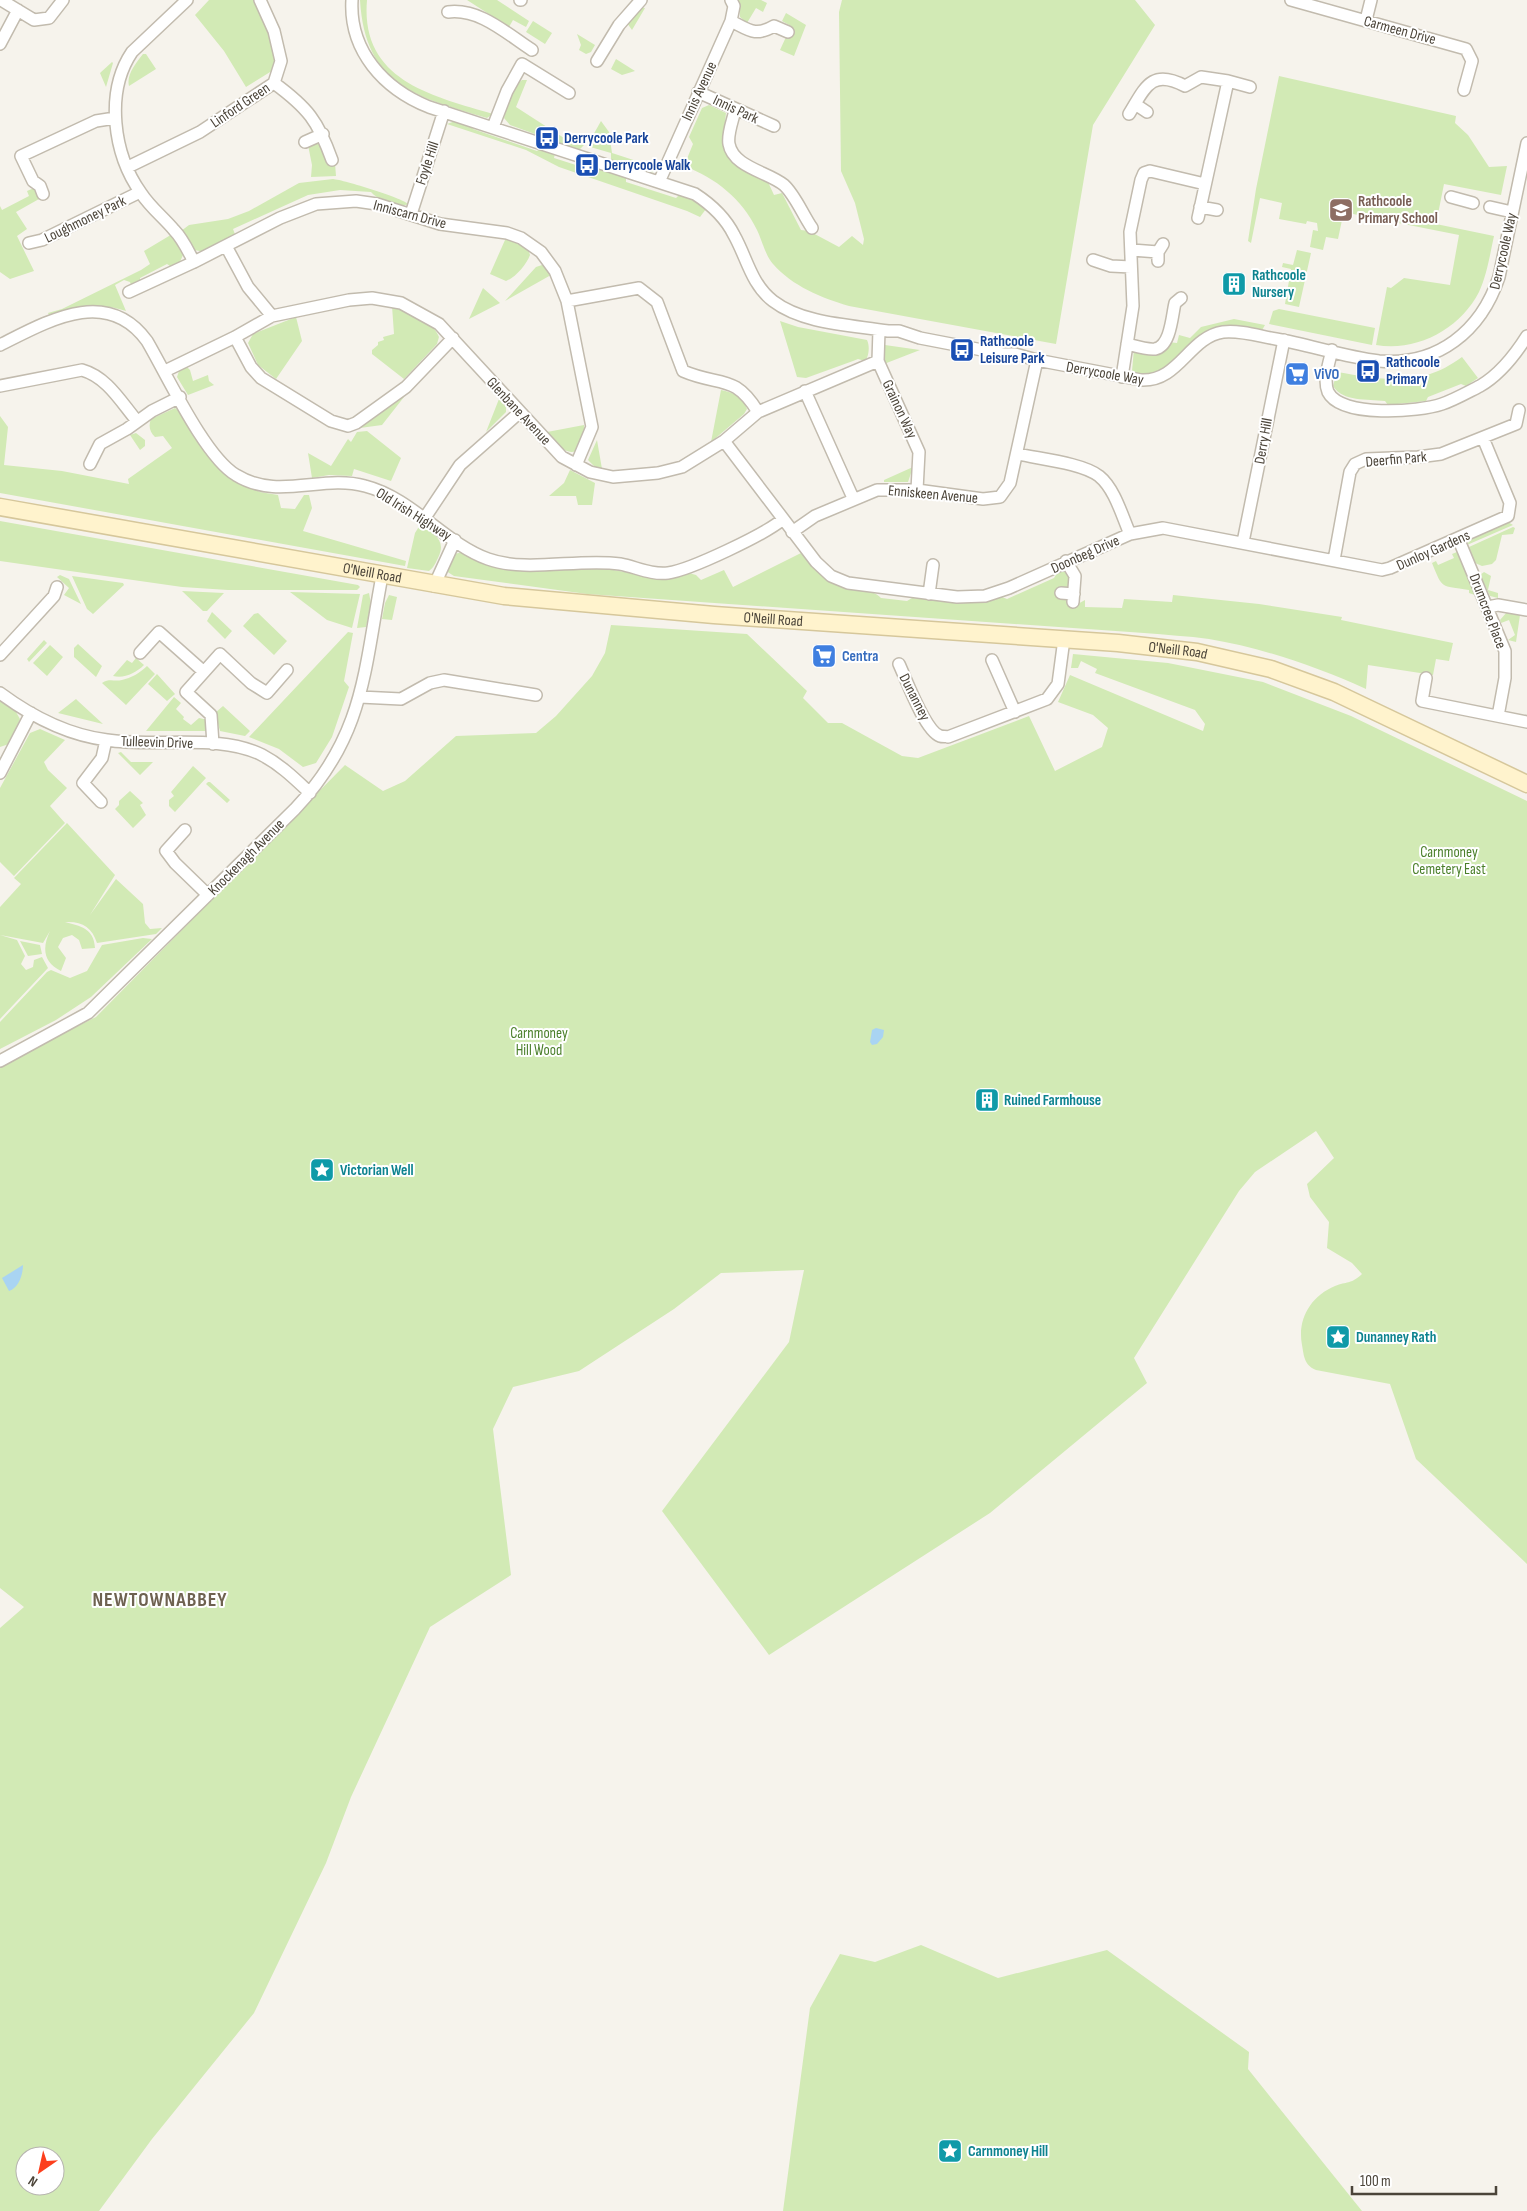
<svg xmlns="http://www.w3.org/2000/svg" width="1527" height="2211" font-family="'Sofia Sans Condensed',sans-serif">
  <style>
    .green { fill: #d2eab5; fill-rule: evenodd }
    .water { fill: #a9d4f2 }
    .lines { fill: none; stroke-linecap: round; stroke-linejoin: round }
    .minor-casing { stroke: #c2bbae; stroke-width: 14 }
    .secondary-casing { stroke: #d6c79b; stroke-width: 19 }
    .minor { stroke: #fff; stroke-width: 11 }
    .secondary { stroke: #fff3cd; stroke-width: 16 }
    .labels { text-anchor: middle; stroke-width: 4; stroke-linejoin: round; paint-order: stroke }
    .street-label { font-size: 15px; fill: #4b4439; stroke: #fff }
    .transit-label { font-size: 15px; font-weight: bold; fill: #164399; stroke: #fff; text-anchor: start }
    .education-label { font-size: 15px; font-weight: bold; fill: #785e54; stroke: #fff; text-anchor: start }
    .culture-label { font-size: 15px; font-weight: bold; fill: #0d838f; stroke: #fff; text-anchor: start }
    .shop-label { font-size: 15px; font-weight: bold; fill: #366cbe; stroke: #fff; text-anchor: start }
    .park-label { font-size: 15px; fill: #4a7f2a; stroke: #fff }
    .district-label { font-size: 20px; font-weight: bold; letter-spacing: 1px; fill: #6e6250; stroke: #fff }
  </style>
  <rect width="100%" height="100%" fill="#f6f3ec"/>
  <path class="green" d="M209,0h47l19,44v25l-29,18 -22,-36 -29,-36z
    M360,0h7c-7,81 66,96 126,114l-6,4c-70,-21 -122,-32 -127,-118z
    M467,0h30l32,21 -3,6 -13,-7 -4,7z
    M739,0h22l6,3 -4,9 -7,-4 -9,15 -7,-6z
    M842,0h293l20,25 -62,100 -37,219 -207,-38c-27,-8 -57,-20 -76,-42 -8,-9 -11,-24 -16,-34 -15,-31 -41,-52 -73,-64l9,-22 -4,-7 13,-29 7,-3 17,8c-6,47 3,50 44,67l-2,2 6,13 8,-2 19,37 8,1 30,16 13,-11 11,9 1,-6 -9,-36 -14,-32 -2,-159z
    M640,7l5,1 -13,22 -5,-7z
    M786,13l20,12 -12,31 -14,-6 11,-24 -9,-5z
    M533,21l19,12 -7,11 -19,-12z
    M577,34l18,11 -4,7 -5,2 -7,-4 2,-5z
    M143,54h3l10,15 -27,17c-3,-11 7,-23 14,-32z
    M616,59l19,12 -13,4 -11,-6z
    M112,62l1,1 -7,24 -6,-14z
    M1279,76l177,40 -1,7 13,12 21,32 18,-1 -6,29 -57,-11 -8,40 58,12c-4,18 -7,39 -15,56 -19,37 -62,60 -103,53l11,-58 4,1 13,-10 46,7 9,-50 -126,-25 -2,8 11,2 -4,19 -12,-2 -3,13 -13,-3 3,-17 5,1 -1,-8 -10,-2 -1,3 -27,-5 3,-16 -22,-5 -9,45 -3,-2 8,-52z
    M522,80h5l-11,27 48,31 20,7 -5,5 -69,-25 -6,-7c3,-12 7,-31 18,-38z
    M458,120l13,5 2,4 64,22 4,-4 14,6 -1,5 25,8 2,-2 11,4 1,-3 33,12v5l50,16 3,-3 13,4 14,10 -6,8 -13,-6 -128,-44 -33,-17 -79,-26z
    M601,121l8,11 3,21 49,16c-12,10 -37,-4 -50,-9v-7l-24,-7z
    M316,143l7,4 4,18 8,-2 1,13 -25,1 1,-12 -4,-20z
    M333,179c11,1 70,19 75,25 -10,5 -30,-4 -37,-12l-31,-2 -32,5 -75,34 3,8 -31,15 -11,-2 -13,-19 8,-6 39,-6 21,-8 50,-28z
    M34,188l3,1 2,10 -23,13 11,17 -10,7 17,35 -24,8 -10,-7v-66l2,4 27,-14 -2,-5z
    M174,233l9,22 -4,9 -6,4 -6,-4 -27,14v7h-9l-1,-3 -6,-2 -9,5 11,26c-34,-13 -70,6 -103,18l26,-14 -1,-2 14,-4 79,-39 9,-6 -6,-13z
    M510,239l18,10 2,6c-3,9 -15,23 -24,26l-16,-7 15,-34z
    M1297,250l14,3 -12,54 -14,-3 6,-35 -9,-2 1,-4 10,2z
    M542,265l5,3 4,7 -46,26 31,-34z
    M483,288l17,15 -31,16z
    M392,306c15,6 41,14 47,31l-2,7 -33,35 -32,-25v-4l6,-5v-3l6,-2 -1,-3 11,-3z
    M1279,309l96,19 -3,17 -103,-21 4,-13z
    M296,317l6,24 -26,38 -18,-14 -10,-22 5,-9z
    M1234,319l31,6 -4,7 -35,-5 -69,47 -15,1 -10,-4 2,-22 34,-7 9,1 2,-8 11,3 11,-11z
    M780,321l18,6 69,13c3,6 2,16 -2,21l-7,-2 -5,2 -47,17 -9,-1z
    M885,345l35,5 -36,14z
    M1462,357l16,21 -12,8 -5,-2 -33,13 -2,4 -38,4 -3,-4c-18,-2 -42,1 -52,-15l4,-14c48,8 83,16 125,-15z
    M187,367l3,3 3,11 15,-6 1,6 5,4 -26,10 -11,-18 2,-6z
    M721,390c12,2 22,7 26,19l-3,5 -33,28z
    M402,395l2,2 -22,28 -22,3 -1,-3z
    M499,399l7,8v5l-20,20z
    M175,408l9,6 27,44 17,18 32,16 18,3 3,13 14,1 9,-14h5l3,13 -9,23 103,30 -1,5 -405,-73v-77l8,11 -4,38 58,6 67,13 -1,-5 44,-31 -9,-12 -8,1c-5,-5 -7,-11 -4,-18z
    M584,425l1,7 -9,19c-11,5 -22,-11 -29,-19z
    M367,431l34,27 -10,23 -37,-12 -2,7 -23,-1 -17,3 -4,-25 23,13 17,-27 3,3 6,-10z
    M136,433l9,7v6l-5,4 -10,-15z
    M597,440l5,29 -7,-2 -7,-7z
    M913,467l-5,15h-24v-2z
    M570,470l25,13 -3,22h-14l-2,-9h-27l15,-13z
    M0,521l358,64 2,2 -3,3h-129l-46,-3 -182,-26z
    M1508,522l5,3 -46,20 4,-7z
    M420,525c14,9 27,15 18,33 -3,6 -4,9 -9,13l-22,-3 8,-35z
    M1513,527l2,1 -2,6 -11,1 -6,25 -4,4 -10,2 -7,-3 -6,-16z
    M463,552l47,17h98l55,10 26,-6 7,2 5,5 23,-10 9,17 68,-34c11,13 22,27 39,33 13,5 32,2 41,12l26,3 5,-3 59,5 31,-6 5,2 47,-21 3,-5 10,-2c3,5 4,12 1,17l-11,2 -1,7h8l10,9 11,-6v7l37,1 2,-9 48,3 1,-7 86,9 83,13 -1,3 112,23 -4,18 -13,-2 -3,16 -65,-10 -2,24c-49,-22 -103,-41 -157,-50 -21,-3 -43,-4 -65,-6l-557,-39 -133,-18 -8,-5 8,-17z
    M1457,552l18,43 -6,-2v-3c-29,-5 -26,0 -37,-27l4,-2 2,4 16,-7 -2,-4z
    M1484,572l7,4 -3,14 10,3v5l-8,-2 -10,-21z
    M60,575l9,4 12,25 -17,-9 5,-7 -12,-11z
    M72,576l51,7 1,2 -31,29 -6,-5z
    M182,591l42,2 -17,18h-4z
    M290,592l70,2 -8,34 -25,-8z
    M369,593l2,11 -5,23 -9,1 6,-33z
    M389,595l8,2 -5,23 -10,-1 3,-16z
    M212,612l20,19 -7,8 -18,-18z
    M1507,612l13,3 -4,27 -8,-2 7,-5 -6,-15 -8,3 -1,-3z
    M258,613l29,28 -13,14 -31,-29 11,-12z
    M611,625l136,9 60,57 -4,7 25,25h14l60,33 16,2 111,-42 26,55 47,-24 6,-19 -15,-13 -35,-13 12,-27 133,56 2,-7 -10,-14 -100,-37 2,-4 -16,-8 -3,7h-7l2,-14 95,9 95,19 88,34 176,85v763l-111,-105 -26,-75 -74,-14c-12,-5 -12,-14 -14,-25 -5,-26 9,-49 33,-59 12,-5 15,-1 27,-12l-10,-11 -25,-15 2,-26 -19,-25 -3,-13 27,-26 -18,-27 -61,41 -16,19 -105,167 13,25 -157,130 -221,142 -107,-144 127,-169 15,-72 -83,3 -47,36 -95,62 -66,16 -20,42 18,146 -81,52 -79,170 -25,66 -72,150 -102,126 -53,72h-99v-583l24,-21 -24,-19v-523l96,-48 249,-252 38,26 22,-10 51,-45 80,-3 20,-17 36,-40 13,-23zM25,2156h30v30h-30z
    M348,632l5,1 -9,48 5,6 -17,50 -16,26 -13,4 -24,-18 -30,-12z
    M44,640l3,3 -18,19 -2,-3z
    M78,644l24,22 -6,11 -22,-20v-9z
    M50,645l13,12 -16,19 -14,-13z
    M136,658l8,7c-8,8 -20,14 -31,11l14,-16 5,3z
    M147,666l8,8 -29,31 -24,-22c8,-5 12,-1 20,-3 9,-2 18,-7 25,-14z
    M157,674l18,20 -8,7 -19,-17z
    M174,697l7,6 -5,6 8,8 -1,2 8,6 8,-7 9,2v11h-62z
    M76,699l2,2 25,23 -45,-11z
    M0,701l16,11 4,7 -11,25 -9,3z
    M223,706l27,25 -5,5 -25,-5 -5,-18z
    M40,729l25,11 -21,22 4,8 19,18 -17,18 15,17 -51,53 -14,-14v-74l30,-55z
    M121,752l10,10h22l-13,13 -22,-22z
    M193,766l13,12 -31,34 -6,-6v-6l5,-4 -3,-4z
    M208,782h2l20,18 -3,3 -21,-19z
    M130,791l13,12 -3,2 6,10 -13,13 -18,-19 4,-4v-4z
    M67,823l48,52 -25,40 26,-36 27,25 2,19 5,6 12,-1 -6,6 -59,9c-5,-16 -15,-22 -32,-21 15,4 29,6 30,26l-13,1 -3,-9 -7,-5 -9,3 -5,9 8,11 -5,13c-18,-9 -19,-23 -11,-40l-7,12 -43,-8v-28l21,-23 -7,-6z
    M0,935l17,5 8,16 -4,8 5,6 7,-3 1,-7 8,-3 6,11 -48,51z
    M143,938l9,1 -61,58 -35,23 -56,29v-27l47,-50 4,-2 19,8 17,-7 15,-26z
    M20,941l20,4 2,9 -14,2z
    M921,1945l77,33 109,-28 142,102 -1,17 114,142h-579l27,-203 30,-54 35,8z"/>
  <path class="water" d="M876,1028l8,2 -1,7 -6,7 -5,1 -2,-3 2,-12z
    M23,1265c0,9 -4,23 -14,26l-7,-13z"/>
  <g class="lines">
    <defs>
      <path id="minor" d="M1,0l33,20 15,-2 14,-18
        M187,0l-55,52c-27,40 -19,102 9,141 9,14 22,24 33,37 9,9 14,21 20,32
        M352,0c-3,51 32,89 77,107l266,87c17,11 30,23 39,41 13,23 17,49 39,66 30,23 78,24 115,30h11l21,7 83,16h12l22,6 104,20c38,2 48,-43 82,-48 17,-2 36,4 53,7 34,6 69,18 103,22 59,5 102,-30 120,-84l28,-134
        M520,0h1
        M1291,0l175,49 6,12 -8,29
        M448,12c32,-4 59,22 84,38
        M1366,20l5,-20
        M731,21c18,9 24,16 43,5l14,6
        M0,44l18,-34
        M597,61l22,-36 22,-25
        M274,83c34,25 44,38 58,77
        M698,92l76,34
        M1135,104l12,8
        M735,110c-2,10 -8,24 -6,34 4,23 39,28 55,41 11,10 19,30 28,43
        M1129,114c16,-26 22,-46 56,-28l16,-9 27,4
        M493,127l14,-36 15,-27 47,29
        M305,142l18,-8
        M128,167l72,-35 74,-49 7,-22 -7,-30 -14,-31
        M659,182l72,-161 3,-15 -3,-6
        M43,194l-3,-8 -7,-5 -12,-25 75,-35 19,-3
        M1451,197l22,6
        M1200,207l17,3
        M1490,207l22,5
        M411,214l33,-103
        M1198,218l30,-137 22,6
        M29,243l13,-3 98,-48
        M226,246l22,41 24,29
        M1132,250l26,2
        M1093,260l18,6 20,1
        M1158,261v-9l5,-8
        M129,292l65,-30 86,-44 36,-14 40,-3 21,3 63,20 67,9 14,5 20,14 14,19 12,30 25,126 -16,38
        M567,301l72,-13 18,14 26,69c37,16 51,2 75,41
        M879,330l-1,31 41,91 -2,38
        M235,337l16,30 10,11 70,43 17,5 8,-3 50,-36 47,-49
        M1127,344c8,2 20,6 28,5 16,-3 17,-34 20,-46l6,-5
        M0,345c48,-24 107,-59 147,-4 20,34 58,116 89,134 42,26 86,-1 129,11 47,12 79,57 123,73 39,14 90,-1 132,5 16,3 31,11 48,9 22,-3 98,-39 115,-54
        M1332,350c-3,13 -9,30 -4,42 13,26 91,20 114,12 12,-4 26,-12 38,-18 19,-11 35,-31 47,-50
        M165,371l70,-34 37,-21 77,-16 23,-2 29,5 38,21 123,133 28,15 23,5 45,-4 24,-6 42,-26 34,-29 120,-51
        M1122,377l11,-71 -3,-74 11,-52 3,-7 6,-2 55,13
        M0,386l82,-16c25,7 39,32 55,51
        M805,391l48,107
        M724,441l92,121 15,14 17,7 109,14 28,-1 24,-8 121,-54 33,-6 219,42 8,-2 118,-52 2,-13 -27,-65
        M1018,454c22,5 64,9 81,22 16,13 23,40 31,58
        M90,464l10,-20 27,-15 25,-18 28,-14
        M424,519l36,-54 60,-53
        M792,532l23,-16 62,-26h40l66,9 17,-2 10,-14 27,-123
        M1458,538l47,113v27l-7,38
        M1243,542l41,-202
        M1334,560l16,-88 5,-8 11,-5 52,-2 23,-3 75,-30 3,-14
        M1066,561l9,15 -2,26
        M434,586l21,-46
        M1061,593l13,1
        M929,594l4,-29
        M1488,607l10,-2 29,5
        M140,653l19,-21 45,40
        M0,655l54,-59 3,-9
        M992,660l23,52
        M899,664c7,15 26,67 41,72 3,1 6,0 8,1l99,-38 11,-15 6,-45
        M1426,678l-4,23 105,21
        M0,693c31,23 68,42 107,47 48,8 112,-7 155,15 19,10 33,24 48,38
        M360,697l41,2 29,-16 14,-3 92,15
        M213,744l-2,-29 -25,-23 34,-38 31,29 16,10 20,-23
        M0,773l31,-60
        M101,802l-18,-19 19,-25 4,-18
        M185,830l-19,21 9,12 33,32
        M0,1061l88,-48 207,-204c70,-74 69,-139 87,-233"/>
      <g id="secondary">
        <path id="s1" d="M0,507l504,89 210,19 404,28 79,9 74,17 63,23 193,92"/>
      </g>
    </defs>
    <use href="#minor" class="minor-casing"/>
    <use href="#secondary" class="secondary-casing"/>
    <use href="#minor" class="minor"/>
    <use href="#secondary" class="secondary"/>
  </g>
  <defs>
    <symbol id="bus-square" viewBox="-11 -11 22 22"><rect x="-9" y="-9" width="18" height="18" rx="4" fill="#1a4fb4" stroke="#fff"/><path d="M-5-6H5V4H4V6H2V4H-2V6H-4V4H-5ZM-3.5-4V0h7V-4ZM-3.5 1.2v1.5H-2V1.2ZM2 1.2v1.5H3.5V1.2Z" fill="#fff"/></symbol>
    <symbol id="school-square" viewBox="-11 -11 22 22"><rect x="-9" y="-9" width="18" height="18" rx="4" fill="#8d6e63" stroke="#fff"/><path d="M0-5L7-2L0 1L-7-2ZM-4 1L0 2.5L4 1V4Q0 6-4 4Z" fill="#fff"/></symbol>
    <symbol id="building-square" viewBox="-11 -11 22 22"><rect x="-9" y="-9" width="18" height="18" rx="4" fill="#0f9aa8" stroke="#fff"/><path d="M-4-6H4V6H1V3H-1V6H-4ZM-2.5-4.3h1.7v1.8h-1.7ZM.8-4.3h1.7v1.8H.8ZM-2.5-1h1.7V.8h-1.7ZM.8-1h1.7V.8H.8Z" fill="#fff"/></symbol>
    <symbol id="supermarket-square" viewBox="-11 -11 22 22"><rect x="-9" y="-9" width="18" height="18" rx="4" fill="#3f7fe0" stroke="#fff"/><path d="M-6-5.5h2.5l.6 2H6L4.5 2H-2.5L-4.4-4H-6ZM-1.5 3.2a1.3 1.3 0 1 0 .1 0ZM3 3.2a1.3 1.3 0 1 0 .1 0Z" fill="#fff"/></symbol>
    <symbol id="sight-square" viewBox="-11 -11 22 22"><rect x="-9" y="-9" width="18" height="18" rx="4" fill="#0f9aa8" stroke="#fff"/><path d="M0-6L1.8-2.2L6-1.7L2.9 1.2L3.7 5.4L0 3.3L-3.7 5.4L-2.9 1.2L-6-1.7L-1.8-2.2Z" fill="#fff"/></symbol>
  </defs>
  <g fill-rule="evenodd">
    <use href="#bus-square" x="533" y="124" width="28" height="28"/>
    <use href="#bus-square" x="573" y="151" width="28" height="28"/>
    <use href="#school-square" x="1327" y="196" width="28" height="28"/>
    <use href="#building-square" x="1220" y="270" width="28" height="28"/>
    <use href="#bus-square" x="948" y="336" width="28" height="28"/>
    <use href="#bus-square" x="1354" y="357" width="28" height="28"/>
    <use href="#supermarket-square" x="1283" y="360" width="28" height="28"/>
    <use href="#supermarket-square" x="810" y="642" width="28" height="28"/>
    <use href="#building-square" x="973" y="1086" width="28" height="28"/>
    <use href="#sight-square" x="308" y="1156" width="28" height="28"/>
    <use href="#sight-square" x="1324" y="1323" width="28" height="28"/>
    <use href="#sight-square" x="936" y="2137" width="28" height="28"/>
  </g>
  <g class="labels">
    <g class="street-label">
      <text transform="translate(1400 30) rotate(15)" y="5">Carmeen Drive</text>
      <text transform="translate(699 91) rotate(-65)" y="5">Innis Avenue</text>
      <text transform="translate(240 105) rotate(-34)" y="5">Linford Green</text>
      <text transform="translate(736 109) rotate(25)" y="5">Innis Park</text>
      <text transform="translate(427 163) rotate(-72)" y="5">Foyle Hill</text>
      <text transform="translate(410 214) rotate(15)" y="5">Inniscarn Drive</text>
      <text transform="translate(85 219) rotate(-26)" y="5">Loughmoney Park</text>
      <text transform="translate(1503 251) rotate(-77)" y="5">Derrycoole Way</text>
      <text transform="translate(1105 373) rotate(10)" y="5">Derrycoole Way</text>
      <text transform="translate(900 409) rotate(65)" y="5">Grainon Way</text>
      <text transform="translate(519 411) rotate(47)" y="5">Glenbane Avenue</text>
      <text transform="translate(1263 441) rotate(-80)" y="5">Derry Hill</text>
      <text transform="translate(1396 459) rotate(-5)" y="5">Deerfin Park</text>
      <text transform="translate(933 494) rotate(5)" y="5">Enniskeen Avenue</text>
      <text transform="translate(414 514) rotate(32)" y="5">Old Irish Highway</text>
      <text transform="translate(1433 550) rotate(-24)" y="5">Dunloy Gardens</text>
      <text transform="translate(1085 554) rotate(-24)" y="5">Doonbeg Drive</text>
      <text dy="5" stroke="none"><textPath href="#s1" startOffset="378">O'Neill Road</textPath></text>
      <text transform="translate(1488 611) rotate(69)" y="5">Drumcree Place</text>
      <text dy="5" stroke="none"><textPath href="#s1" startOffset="782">O'Neill Road</textPath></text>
      <text dy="5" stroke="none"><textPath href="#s1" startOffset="1188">O'Neill Road</textPath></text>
      <text transform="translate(915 697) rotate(63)" y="5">Dunanney</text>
      <text transform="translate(157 742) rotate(2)" y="5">Tulleevin Drive</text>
      <text transform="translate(246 857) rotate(-45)" y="5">Knockenagh Avenue</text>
    </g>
    <g class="transit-label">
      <text x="564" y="143">Derrycoole Park</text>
      <text x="604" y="170">Derrycoole Walk</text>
      <text x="980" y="346">Rathcoole<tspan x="980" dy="17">Leisure Park</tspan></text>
      <text x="1386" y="367">Rathcoole<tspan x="1386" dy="17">Primary</tspan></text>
    </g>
    <g class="education-label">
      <text x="1358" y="206">Rathcoole<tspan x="1358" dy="17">Primary School</tspan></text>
    </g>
    <g class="culture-label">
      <text x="1252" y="280">Rathcoole<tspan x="1252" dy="17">Nursery</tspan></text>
      <text x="1004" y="1105">Ruined Farmhouse</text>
      <text x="340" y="1175">Victorian Well</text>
      <text x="1356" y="1342">Dunanney Rath</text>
      <text x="968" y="2156">Carnmoney Hill</text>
    </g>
    <g class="shop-label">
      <text x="1314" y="379">ViVO</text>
      <text x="842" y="661">Centra</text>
    </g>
    <g class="park-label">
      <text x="1449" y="857">Carnmoney<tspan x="1449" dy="17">Cemetery East</tspan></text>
      <text x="539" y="1038">Carnmoney<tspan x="539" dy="17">Hill Wood</tspan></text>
    </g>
    <g class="district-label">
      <text x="160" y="1606">NEWTOWNABBEY</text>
    </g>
  </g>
  <g transform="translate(40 2171) rotate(214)"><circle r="24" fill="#ffffff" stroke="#b7b4b0"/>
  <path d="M0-4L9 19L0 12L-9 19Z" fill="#fc3f1d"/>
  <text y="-8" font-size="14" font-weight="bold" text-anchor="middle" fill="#4b4439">N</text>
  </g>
  <path d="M1352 2186v8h144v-8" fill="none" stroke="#4b4439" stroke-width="2.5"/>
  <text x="1360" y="2186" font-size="15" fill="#4b4439" stroke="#ffffff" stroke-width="4" paint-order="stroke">100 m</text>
</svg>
